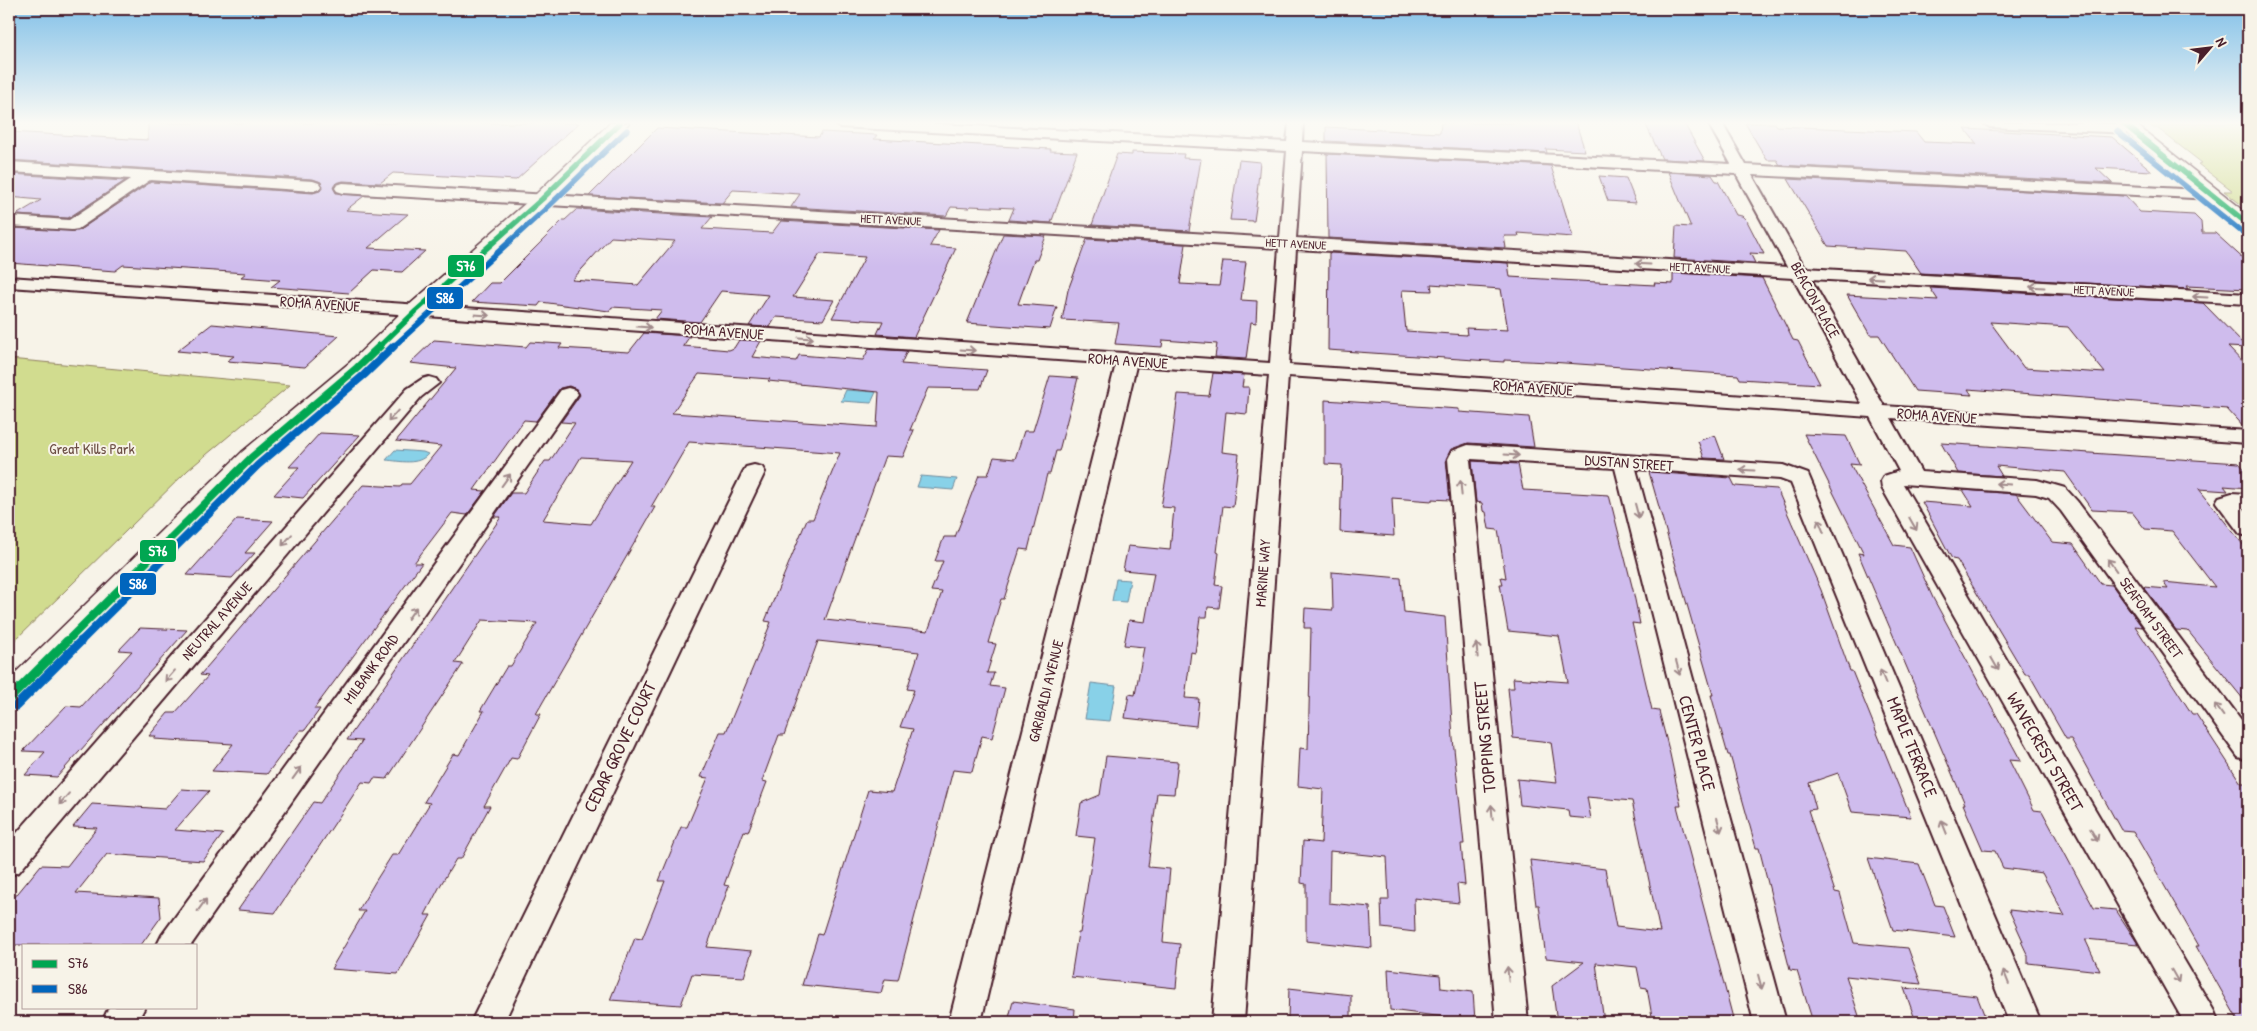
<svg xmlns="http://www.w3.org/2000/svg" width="2257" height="1031" font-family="'Patrick Hand',sans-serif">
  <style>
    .green { fill: #d1dc8f; stroke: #8e7e5d }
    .water { fill: #88d1e8; stroke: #6f8a9c }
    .building { fill: #cfbced; stroke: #4a1f2b; fill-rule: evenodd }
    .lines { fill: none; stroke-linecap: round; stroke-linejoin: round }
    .street-casing { stroke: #4a1f2b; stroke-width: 4 }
    .secondary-casing { stroke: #4a1f2b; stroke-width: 3 }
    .street { fill: #f7f3e8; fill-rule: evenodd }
    .secondary { fill: #f7f3e8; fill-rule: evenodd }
    .bus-1-far2-casing { stroke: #f7f3e8; stroke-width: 8 }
    .bus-1-far1-casing { stroke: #f7f3e8; stroke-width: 11 }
    .bus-1-casing { stroke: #f7f3e8; stroke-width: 13 }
    .bus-2-far2-casing { stroke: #f7f3e8; stroke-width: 8 }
    .bus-2-far1-casing { stroke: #f7f3e8; stroke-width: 11 }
    .bus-2-casing { stroke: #f7f3e8; stroke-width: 13 }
    .bus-1-far2 { stroke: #00a651; stroke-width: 5.5 }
    .bus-1-far1 { stroke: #00a651; stroke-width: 8 }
    .bus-1 { stroke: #00a651; stroke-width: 9 }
    .bus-2-far2 { stroke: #0065bd; stroke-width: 5.5 }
    .bus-2-far1 { stroke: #0065bd; stroke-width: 8 }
    .bus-2 { stroke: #0065bd; stroke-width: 9 }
    .oneway { stroke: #a0898a }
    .labels { text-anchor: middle; stroke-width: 4; stroke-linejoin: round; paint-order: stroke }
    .far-street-label { font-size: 12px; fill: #4a1f2b; stroke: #f7f3e8 }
    .street-label { font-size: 15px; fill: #4a1f2b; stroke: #f7f3e8 }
    .park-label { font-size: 15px; fill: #6c4e44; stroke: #f7f3e8 }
    .near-street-label { font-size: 18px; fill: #4a1f2b; stroke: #f7f3e8 }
    .line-badge { stroke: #f7f3e8; stroke-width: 2 }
    .badge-label { font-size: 14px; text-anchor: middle; font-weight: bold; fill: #fff }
  </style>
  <rect width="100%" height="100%" fill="#f7f3e8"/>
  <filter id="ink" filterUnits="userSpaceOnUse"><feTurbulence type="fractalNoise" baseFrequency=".02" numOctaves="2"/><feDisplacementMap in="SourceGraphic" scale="10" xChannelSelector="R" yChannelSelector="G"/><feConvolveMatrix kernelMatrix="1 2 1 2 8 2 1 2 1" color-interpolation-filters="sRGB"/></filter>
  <g filter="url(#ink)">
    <path class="green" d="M2146,123h102v87l-24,-19h9l-35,-27 4,-1 -45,-35h-4z
      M9,359l281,26 -102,85 -179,176z"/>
    <path class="water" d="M846,390l30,2 -5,11 -30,-2z
      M395,450l28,2 5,2c-10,12 -28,7 -42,6z
      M921,476l36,3 -4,11 -36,-3z
      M1116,579l14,1 -4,22 -14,-1z
      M1091,683l25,3 -6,35 -25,-2z"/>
    <path class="building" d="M148,123h431l-63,57 -123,-7 -13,10 -37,-2 -7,2 -3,4 3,6 28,3 -18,14 62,4 -40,34 57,3 -23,21 -28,-2 -25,23 -78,-6 9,-7 -39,-3 5,-4 -123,-8 -8,6 -106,-8v-35l69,3 73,-49 162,11 7,-2 3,-4 -2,-5 -8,-3 -304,-19v-28l139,8z
      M1441,123h135l9,28 -39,-2 1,4 -221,-12v-14l114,6z
      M1645,123h39l21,38 -43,-2z
      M1745,123h30l2,3 139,6 8,10 53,2 -12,-15 147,8 40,34 -56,-3 16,15 -332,-18 -3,-5h-10z
      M657,128l162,9 3,-5 55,3 -3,4 177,10 -1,2 27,1 -26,71 -42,-3 5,-12 -44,-2 -1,2 -18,-1 -5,9 -155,-9 9,-13 -48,-3 -19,-1 -11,13 -133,-7z
      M1132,152l52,2 -1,4 18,1 -12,72 -97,-6 25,-71 15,1z
      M1327,154l224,12 22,71 -55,-4 1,3h-15l2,12 -178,-10z
      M1239,160l21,2 -3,31h1l-4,28 -24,-1z
      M1668,172l44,3 4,6h2l18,34 6,1 5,5 17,33 -14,-1 5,10 -81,-5 2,-32 15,1z
      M9,174l116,7 -57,37 -52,-3 25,-15 -32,-3z
      M1599,176l27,2 10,25 -28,-2z
      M1788,179l337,17 15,16 54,3 7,7 1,11h13l33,30v26l-62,-3 2,3 -267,-16 -15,-22 -78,-5z
      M577,209l135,8 -10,12 70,4 9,-12 158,9 -9,16 26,2 -42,89 -37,-3 6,-13 -51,-3 33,-61 -45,-3 -27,43 41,3 -11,20 -47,-3 -6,10 -21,-1 20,-31 -48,-4 -21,31 -45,-3 7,-9 -50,-3 -3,4 -68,-9 -3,4 -66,-4 18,-19h10l63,-63h2zM611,237l64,4 -37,44 -66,-5z
      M1003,234l43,2 -9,24h-3l-16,44 39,3 -7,22 -83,-6z
      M1087,239l99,5 -6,40 39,2 4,-25 23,1 -5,38 16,1 -1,22 -5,-1 -5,37 -31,-2 2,-13 -54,-4 -1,7 -47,-3 4,-21 -57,-3 6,-30z
      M1329,253l179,10 2,14 49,3 96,5 -1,-2 19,1v-11l89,5 31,62 5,1 22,43 -80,-5 -2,-4 -188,-13 -46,-2v2l-176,-12zM1431,284l70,5 7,41 -42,-2 1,7 -61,-4 -4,-41 30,1z
      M1930,288l273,15 44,45 -19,-1 20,21v61h-3l-18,-20 -259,-20 4,6 -57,-4 -36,-56h-9l-23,-40 91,5zM1990,322l78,5 37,46 -81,-5z
      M212,324l11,1 116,11 -34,31 -78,-6 7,-5 -57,-5z
      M644,333l46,3 -7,10 46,4 5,-2 5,-8 22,1 -9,16 44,4 3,-6 64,5 6,-11 38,2 -6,13 86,6 -7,19 -52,-1 -18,42h4l-11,27 -18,-1 -60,164 103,11 14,-39 -11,-1 12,-30h-8l9,-24h11l24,-62h9l6,-18 21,2 9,-28h9l17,-55 28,2 -19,73h-3l-6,23h-3l-19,76 -8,-1 -16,50h-3l-13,44 8,1 -9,29h7l-4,13 15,2 -13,50 -10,-2 -10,36 -19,-2 -55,210 -13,-1 -4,14 -79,-8 16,-51 4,1 46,-145 24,2 21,-63 -13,-2 14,-37 -7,-1 12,-37 -101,-11 -34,94h-5l-17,46 5,1 -19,50 -4,-1 -20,54 5,1 -22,61 45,4 -8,26 -52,-3 -11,31 -71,-5 25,-62 7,1 12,-30 11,-28h-6l22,-54h6l21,-49 -7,-1 19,-45h6l30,-72 15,-38 -6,-1 42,-102h6l27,-66 -151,-11 -38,65h4l-119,207h5l-24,45 -6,-1 -27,48h6l-29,53h-5l-16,27 -15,29h6l-33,59 -67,-5 34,-58h-7l17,-29 17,-27h6l32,-52 -6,-1 29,-48 6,1 25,-44h-4l27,-45h4l26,-43 -55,-3 -27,43 8,1 -76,115 -13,-1 -3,5 -9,-1 -87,131 -37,-3 75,-108 7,1 42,-62 -15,-1 154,-223h-7l17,-24h13l21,-32h5l25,-38 -14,-1 19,-27 -4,-6 -7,-3 -9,2 -24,33 -12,-1 -50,70 11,1 -18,24 -15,-2 -38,50h8l-108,146h6l-15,21h-5l-33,44 -55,-3 21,-27 -79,-5 2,-3h-7l19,-23h7l33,-37 -8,-1 163,-190 37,2 2,-3h8l31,-38 -45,-5 60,-73 -46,-5 24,-23 92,7 4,-5 32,2 -3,4 70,4zM699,374l71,5 -2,2 111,11 -2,35 -205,-14zM581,457l50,3 -40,64 -48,-4z
      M1213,373l31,2 -2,12h7l-2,27 -21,-2 -4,40 17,2 -6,53 -10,-1 -6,46 2,1 -4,32 7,1 -3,22 -11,-1 -1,10h-7l-5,36 -4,-1 -6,46 14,1 -3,27 -71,-8 4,-24 6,1 9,-48 -20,-2 5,-25 16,2 9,-49 -31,-3 5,-24 42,4 4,-42 -13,-1 10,-58 7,-55 31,2z
      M1325,400l134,9v3l70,5 5,30 -66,-4 -17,6 -5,10 4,41 -18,-1v2l-40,-3 2,38 -54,-4 2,-67 -17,-1z
      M320,433l40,2 -57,63 -29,-3 25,-28h-10z
      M1804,434l42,2 14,29 -10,-1 44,81 16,2 23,51 88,163 -12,-1 25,50 8,1 52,97 22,2 22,34 -53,-5 15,32 -72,-8v-7l-7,-15h2l-14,-31 56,6 -23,-43 -39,-5 -8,-17 -12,-1 -20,-46h2l-107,-251 6,1z
      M1715,435l9,24 -20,-1 -6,-17z
      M1941,443l298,20 9,10v15l-24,-2 4,5 -29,-2 49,62v154l-60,-74 -12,-1 -32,-43 24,2 -5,-7 52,5 -43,-56 -27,-2 -13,-17 -40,-2 -27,-38 -69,-6 6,10 -44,-3z
      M1472,461l46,3 5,26 86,5 24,95 7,34 -8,-1 20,87 7,1 11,43 11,52h-4l57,216h-81l-6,-34 -6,-1 -4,-20 -41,-4 8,59h-47l-5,-36 32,-24 -38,-4 -7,-53h-3l-6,-45 75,9 11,58 44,5 -28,-131 -45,-4 4,22 -22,-2 -1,-7 -48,-5 -3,-26 40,4 -6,-41 -38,-4 -5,-50h6l-1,-10 55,4 -9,-46 -51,-5 -8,-47h3l-2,-7 5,1 -8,-48 -9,-1 -3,-17 -3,-1 -1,-8 -6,-1z
      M1649,472l82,6 4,8 42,3 44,101 29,81h2l59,146 -59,-5 -14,-39 -29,10 7,26 -8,1 27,82 5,1 14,50 54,5 13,36 -75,-8 15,46h-48l-16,-51 -7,-1 -31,-122h-3l-26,-93h-2l-17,-60h2z
      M1963,490l53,4 36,48 21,2 28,40 11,1 30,42 -7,-1 57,88h4l45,69h7v239h-9l-43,-76h3l-66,-115 -12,-1 -50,-91h-5l-37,-65h-4l-68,-114 -5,-1 -30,-57 51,4z
      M237,519l36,2 -28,32h10l-23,25 -45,-3z
      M1332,572l69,6 3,34 41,5 8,122 11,105h-3l4,41 -8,-1 2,19 -45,-5 1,34 -33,-4 -1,-28h8l-2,-43 -57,-6 -1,52 41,4 2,41 -66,-7v-57l-5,-1 2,-42 18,2 2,-54 -25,-3 2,-38 8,1 3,-121h-7l1,-20 28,2z
      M140,628l47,2 -130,147 -32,-2 20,-23 -22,-1 43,-45 15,1 51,-56 -13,-1z
      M1106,756l72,6 -4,32 -17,-1 -9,74 22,2 -7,73 17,2 -4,44 -105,-11 7,-44h2l15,-95 -19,-2 5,-33 19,-8z
      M182,789l27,2 -34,39 48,4 -20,27 -96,-7 -31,39 83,5 2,19 -20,28h-132v-41l32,-39 26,1 30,-38 -24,-1 19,-23 73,5z
      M1868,858l51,6 16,41 8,1 12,31 -62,-7z
      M1388,969l52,6 1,13 32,4 2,29 -85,-11z
      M1289,988l62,7v27l-63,-2z
      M1904,988l73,8 10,26 -43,-5 2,5h-30z
      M1013,1001l62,8 -1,13h-66z"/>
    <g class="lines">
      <defs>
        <path id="street" d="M833,123h85l369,19 2,-19h14l-1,19 429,22 -23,-41h14l24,42 472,26 2,3 -2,3 -6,2 -460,-24 53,93 443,26v10l-437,-25 73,127 364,25v12l-357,-25 30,54 116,8 28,8 12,13 171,228v31l-10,-3 -177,-246 -12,-13 -13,-4 -133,-10 311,527 4,11h-34l-302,-534 -1,-7 3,-5 15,-5 -29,-54 -582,-41 -44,646h-32l57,-647 -133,-9 -155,656h-32l167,-658 -1107,-77v-10l1261,86 9,-115 -936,-55 -6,-2 -2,-3 2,-3 6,-2 937,55 7,-87 -447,-24zM1302,151l434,23 51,93 -491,-29zM1296,249l497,29 69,126 -573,-39z
          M1983,123h102l46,2 7,4 -7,4 -141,-6z
          M9,162l304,19 6,2 2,3 -2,3 -6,2 -163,-11 -72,49 -6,1 -63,-4v-10l60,4 62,-41 -122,-7z
          M429,377l7,2 3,4 -18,14 -402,475 -10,4v-34l398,-453 15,-10z
          M568,388l7,2 3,4 -387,551h-34l5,-10 399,-545z
          M1468,445l315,20 25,9 233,548h-32l-218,-539 -11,-4 -144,-10 150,553h-32l-139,-554 -144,-9 -1,1 58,562h-32l-48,-563 4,-8z
          M754,465l8,2 3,5 -261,550h-33l272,-550 3,-5z
          M2232,493l16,1v14h-4l4,6v22l-8,-2 -24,-32 3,-5z
          M109,1007h36l-8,15h-35z"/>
        <path id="secondary" d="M610,123h19l-80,80 -125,113 -59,57 -105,91 -240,244 -11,3v-32l233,-227 107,-89 59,-57 127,-111z
          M2114,123h20l114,91v16l-7,-2z"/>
      </defs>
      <use href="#street" class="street-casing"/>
      <use href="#secondary" class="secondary-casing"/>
      <use href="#street" class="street"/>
      <use href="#secondary" class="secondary"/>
      <defs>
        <path id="bus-1-far2" d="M2123,123l125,101
          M379,347l37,-36 126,-112 78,-76"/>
        <path id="bus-1-far1" d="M66,642l185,-184 106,-90 23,-22"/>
        <path id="bus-1" d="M9,699l58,-58"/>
        <path id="bus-2-far2" d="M2117,131l125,101
          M393,347l156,-141 78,-76"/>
        <path id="bus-2-far1" d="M80,642l178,-177 106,-90 30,-29"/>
        <path id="bus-2" d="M16,706l65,-65"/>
      </defs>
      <use href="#bus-1-far2" class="bus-1-far2-casing"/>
      <use href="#bus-1-far1" class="bus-1-far1-casing"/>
      <use href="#bus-1" class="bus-1-casing"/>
      <use href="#bus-2-far2" class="bus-2-far2-casing"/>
      <use href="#bus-2-far1" class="bus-2-far1-casing"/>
      <use href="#bus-2" class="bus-2-casing"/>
      <use href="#bus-1-far2" class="bus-1-far2"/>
      <use href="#bus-1-far1" class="bus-1-far1"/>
      <use href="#bus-1" class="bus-1"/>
      <use href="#bus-2-far2" class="bus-2-far2"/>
      <use href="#bus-2-far1" class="bus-2-far1"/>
      <use href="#bus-2" class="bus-2"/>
    </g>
    <defs><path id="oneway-shaft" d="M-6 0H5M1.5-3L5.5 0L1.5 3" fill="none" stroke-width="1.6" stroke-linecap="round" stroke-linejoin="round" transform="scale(1.25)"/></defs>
    <g class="oneway">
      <use href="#oneway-shaft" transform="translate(1643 264) rotate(-177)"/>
      <use href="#oneway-shaft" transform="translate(1875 278) rotate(-177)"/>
      <use href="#oneway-shaft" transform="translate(2037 287) rotate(-177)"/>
      <use href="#oneway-shaft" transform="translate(2200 297) rotate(-177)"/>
      <use href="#oneway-shaft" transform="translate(482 315) rotate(4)"/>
      <use href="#oneway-shaft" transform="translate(644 327) rotate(4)"/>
      <use href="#oneway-shaft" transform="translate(806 338) rotate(4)"/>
      <use href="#oneway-shaft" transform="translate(968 350) rotate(4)"/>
      <use href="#oneway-shaft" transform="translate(393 416) rotate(131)"/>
      <use href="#oneway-shaft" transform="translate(1512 455) rotate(4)"/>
      <use href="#oneway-shaft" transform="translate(1747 470) rotate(-177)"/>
      <use href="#oneway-shaft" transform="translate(506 480) rotate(-54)"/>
      <use href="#oneway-shaft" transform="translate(2003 484) rotate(-176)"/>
      <use href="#oneway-shaft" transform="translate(1461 488) rotate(-95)"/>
      <use href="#oneway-shaft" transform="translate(1637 511) rotate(75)"/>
      <use href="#oneway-shaft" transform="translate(1913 524) rotate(60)"/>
      <use href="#oneway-shaft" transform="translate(1821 526) rotate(-112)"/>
      <use href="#oneway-shaft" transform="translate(287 540) rotate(131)"/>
      <use href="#oneway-shaft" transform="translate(2112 565) rotate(-126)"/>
      <use href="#oneway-shaft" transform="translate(412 613) rotate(-54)"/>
      <use href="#oneway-shaft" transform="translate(1477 650) rotate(-95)"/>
      <use href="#oneway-shaft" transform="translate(1995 664) rotate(60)"/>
      <use href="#oneway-shaft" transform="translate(1678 668) rotate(75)"/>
      <use href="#oneway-shaft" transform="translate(170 676) rotate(131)"/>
      <use href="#oneway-shaft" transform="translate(1883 677) rotate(-112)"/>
      <use href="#oneway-shaft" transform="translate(2219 710) rotate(-126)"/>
      <use href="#oneway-shaft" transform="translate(297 773) rotate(-54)"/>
      <use href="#oneway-shaft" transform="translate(64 799) rotate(131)"/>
      <use href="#oneway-shaft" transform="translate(1492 812) rotate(-95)"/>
      <use href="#oneway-shaft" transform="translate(1719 825) rotate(75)"/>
      <use href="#oneway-shaft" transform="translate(1944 827) rotate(-112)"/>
      <use href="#oneway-shaft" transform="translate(2094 835) rotate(60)"/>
      <use href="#oneway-shaft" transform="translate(202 905) rotate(-54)"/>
      <use href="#oneway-shaft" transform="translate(1508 974) rotate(-95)"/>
      <use href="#oneway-shaft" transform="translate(2175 976) rotate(60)"/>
      <use href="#oneway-shaft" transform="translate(2006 977) rotate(-112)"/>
      <use href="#oneway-shaft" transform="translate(1760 982) rotate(75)"/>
    </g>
  </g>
  <linearGradient id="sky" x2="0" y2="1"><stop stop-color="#81c0e8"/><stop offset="0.46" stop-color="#fbfaf5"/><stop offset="1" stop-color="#fbfaf5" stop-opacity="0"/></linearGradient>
  <rect width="2257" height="267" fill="url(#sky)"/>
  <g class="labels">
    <g class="far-street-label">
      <text transform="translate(891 220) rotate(3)" y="4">HETT AVENUE</text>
      <text transform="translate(1296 244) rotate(3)" y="4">HETT AVENUE</text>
      <text transform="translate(1700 268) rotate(3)" y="4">HETT AVENUE</text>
      <text transform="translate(2104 291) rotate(3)" y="4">HETT AVENUE</text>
    </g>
    <g class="street-label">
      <text transform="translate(1815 300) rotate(61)" y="5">BEACON PLACE</text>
      <text transform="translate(320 304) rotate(4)" y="5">ROMA AVENUE</text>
      <text transform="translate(724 332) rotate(4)" y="5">ROMA AVENUE</text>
      <text transform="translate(1128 361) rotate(4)" y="5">ROMA AVENUE</text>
      <text transform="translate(1533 388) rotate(4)" y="5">ROMA AVENUE</text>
      <text transform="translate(1937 416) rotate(4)" y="5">ROMA AVENUE</text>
      <text transform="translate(1629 463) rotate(4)" y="5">DUSTAN STREET</text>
      <text transform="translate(1263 573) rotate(-86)" y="5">MARINE WAY</text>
      <text transform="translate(2151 618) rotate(54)" y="5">SEAFOAM STREET</text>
      <text transform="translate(217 621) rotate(-49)" y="5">NEUTRAL AVENUE</text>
      <text transform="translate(371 669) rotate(-54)" y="5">MILBANK ROAD</text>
      <text transform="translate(1046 691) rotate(-76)" y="5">GARIBALDI AVENUE</text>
    </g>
    <g class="park-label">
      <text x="92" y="454">Great Kills Park</text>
    </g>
    <g class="near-street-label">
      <text transform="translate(1485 737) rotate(-95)" y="6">TOPPING STREET</text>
      <text transform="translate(1697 743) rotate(75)" y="6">CENTER PLACE</text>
      <text transform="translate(620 747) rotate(-64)" y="6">CEDAR GROVE COURT</text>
      <text transform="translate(1912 747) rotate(68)" y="6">MAPLE TERRACE</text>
      <text transform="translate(2045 752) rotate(60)" y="6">WAVECREST STREET</text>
    </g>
  </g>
  <g class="line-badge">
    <rect x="447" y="254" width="38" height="24" rx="5" fill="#00a651"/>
    <rect x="426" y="286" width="38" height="24" rx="5" fill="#0065bd"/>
    <rect x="139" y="539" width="38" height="24" rx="5" fill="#00a651"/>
    <rect x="119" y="572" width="38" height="24" rx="5" fill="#0065bd"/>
  </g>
  <g class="badge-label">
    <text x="466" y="271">S76</text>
    <text x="445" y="303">S86</text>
    <text x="158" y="556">S76</text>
    <text x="138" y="589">S86</text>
  </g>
  <rect width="2257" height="1031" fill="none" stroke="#f7f3e8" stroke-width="30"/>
  <rect x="15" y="15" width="2227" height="1001" fill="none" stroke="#4a1f2b" stroke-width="2" filter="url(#ink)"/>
  <rect x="22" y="944" width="175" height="65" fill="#f7f3e8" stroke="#b29e9c"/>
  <rect x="32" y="960" width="25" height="8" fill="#00a651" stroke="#b29e9c"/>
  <text x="68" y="968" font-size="15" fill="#4a1f2b">S76</text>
  <rect x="32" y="985" width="25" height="8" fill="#0065bd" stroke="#b29e9c"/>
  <text x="68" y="994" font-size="15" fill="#4a1f2b">S86</text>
  <g transform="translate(2210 48) rotate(62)" stroke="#f7f3e8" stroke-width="4" paint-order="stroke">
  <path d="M0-4L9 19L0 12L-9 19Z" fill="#4a1f2b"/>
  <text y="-8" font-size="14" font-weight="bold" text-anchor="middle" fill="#4a1f2b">N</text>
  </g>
</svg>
